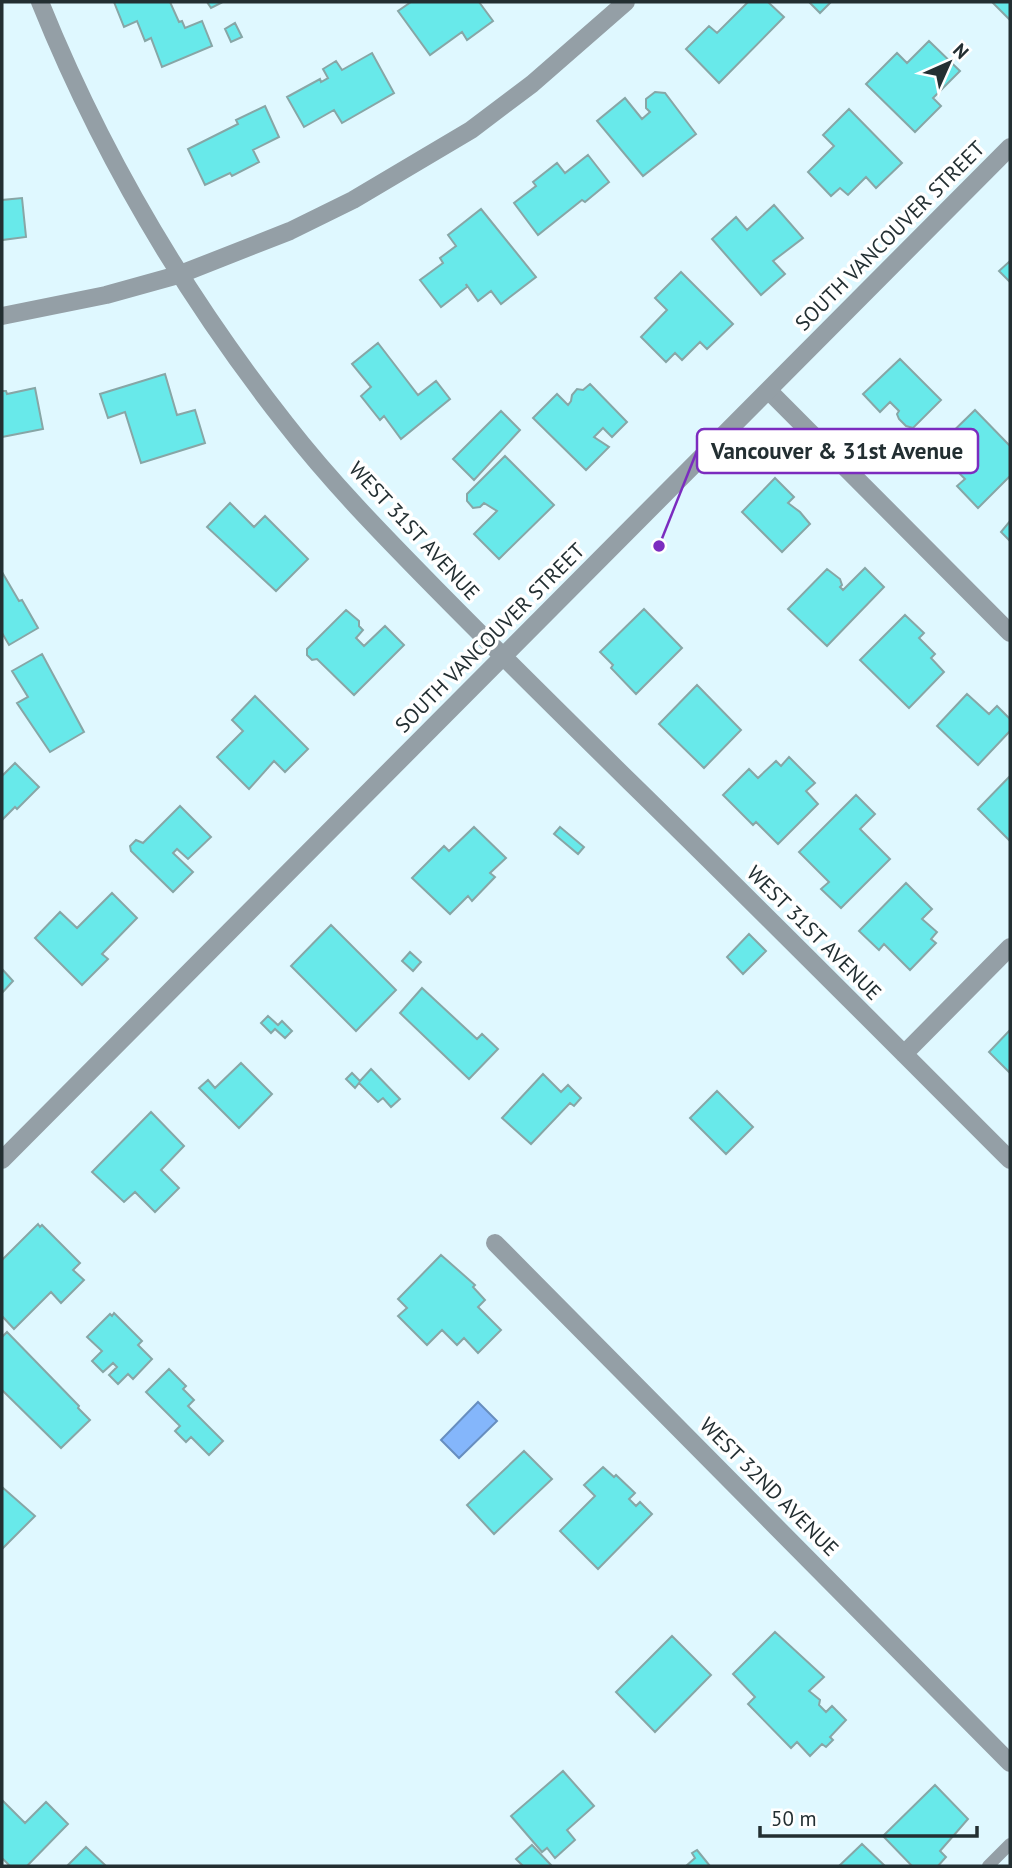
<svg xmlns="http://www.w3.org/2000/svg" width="1012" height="1868" font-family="'PT Sans',sans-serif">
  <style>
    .water { fill: #84b6fb; stroke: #678ebf; stroke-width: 2 }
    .building { fill: #68e9ea; stroke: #87a6a6; stroke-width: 2 }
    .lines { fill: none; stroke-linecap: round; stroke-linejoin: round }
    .service { stroke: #949fa6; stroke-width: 12 }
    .minor { stroke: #949fa6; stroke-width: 18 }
    .tertiary { stroke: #949fa6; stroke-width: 18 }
    .labels { text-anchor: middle; stroke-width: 7; stroke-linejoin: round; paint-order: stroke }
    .street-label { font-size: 21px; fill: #232f32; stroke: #fff }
    .leader { fill: none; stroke: #7b2cbf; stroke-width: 2.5 }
    .callout-dot { fill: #7b2cbf; stroke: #fff; stroke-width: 2.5 }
    .callout { fill: #fff; stroke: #7b2cbf; stroke-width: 2.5 }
    .callout-label { font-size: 23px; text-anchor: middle; font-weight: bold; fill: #232f32 }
  </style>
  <rect width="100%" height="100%" fill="#dff8ff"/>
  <path class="water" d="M478,1402l19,19 -38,37 -18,-18z"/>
  <path class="building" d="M114,2h56l9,20 3,-1 3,7 17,-7 10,25 -50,21 -11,-29 -6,3 -8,-20 -13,6z
    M207,2h13l1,1 -10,5z
    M411,2h68l14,19 -26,19 -5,-8 -32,23 -32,-44z
    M748,2h20l16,15 -65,66 -33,-34 23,-23 8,7z
    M809,2h22l-11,11z
    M992,2h18v18z
    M235,23l7,14 -11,5 -6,-13z
    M929,41l31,30 -27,27 8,8 -26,26 -49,-48 31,-31 10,10z
    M372,53l22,40 -52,30 -8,-13 -30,17 -17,-30 33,-18 1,3 7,-4 -5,-9 13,-8 6,9z
    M655,92l10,1 31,41 -53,42 -46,-55 28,-23 17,21 8,-7 -4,-4v-9z
    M265,106l14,31 -26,13 6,12 -27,14 -2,-3 -25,12 -17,-36 50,-25 -2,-4z
    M849,109l53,54 -26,25 -10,-11 -18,18 -8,-7 -9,8 -23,-24 26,-26 -11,-11z
    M588,155l21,27 -24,20 -3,-2 -44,35 -24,-32 22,-17 -3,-4 24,-19 8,10z
    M22,198l4,39 -24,3v-40z
    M774,205l29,33 -30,23 12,13 -24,21 -49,-56 24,-22 11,13z
    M481,209l55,68 -35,27 -10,-13 -13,10 -12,-17 1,3 -26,20 -21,-27 23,-17 -3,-5 16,-12 -8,-11z
    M1010,261v21l-11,-11z
    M681,272l52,52 -26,25 -7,-7 -18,18 -7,-7 -9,9 -25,-25 26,-27 -12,-12z
    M378,343l40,52 18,-14 14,18 -49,40 -17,-23 -4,4 -19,-24 10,-9 -19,-23z
    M900,359l41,41 -28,28 -7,-2 -7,-7 -2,-5 2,-3 -9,-9 -10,10 -17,-18z
    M165,374l12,41 18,-5 10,33 -64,20 -16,-51 -17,6 -8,-24z
    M590,384l37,38 -15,15 -9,-9 -9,9 15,10 -23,23 -53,-52 24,-24 11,11 3,-4 1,-6 5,-6 6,1z
    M35,388l8,41 -41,8v-46h4l1,3z
    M975,410l35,36v30l-32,32 -21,-22 8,-7 -30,-30z
    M501,411l19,19 -46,50 -21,-21z
    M505,456l49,49 -55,54 -25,-25 23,-23 -13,-8 -4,4 -7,1 -6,-7v-7z
    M775,478l19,19 -6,6 12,9 10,12 -28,28 -40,-40z
    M230,503l24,24 11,-11 43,43 -32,32 -69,-64z
    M1010,521v20l-9,-9z
    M865,568l19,19 -57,59 -39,-37 39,-40 13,10 2,6 -2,2 3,3z
    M2,572l17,29 3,-1 16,28 -29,17 -7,-12z
    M644,609l38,39 -46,46 -25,-26 2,-3 -13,-13z
    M346,610l13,11v5l4,4 -7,8 8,8 21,-20 19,19 -50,50 -37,-36 -5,1 -5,-5v-6z
    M905,615l19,18 -5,5 16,16 -4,4 13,14 -35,36 -49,-48z
    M42,654l42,78 -34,20 -33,-49 11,-6 -16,-26z
    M697,685l44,45 -37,38 -45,-44z
    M967,694l22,20 8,-8 13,13v12l-32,34 -41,-39z
    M255,696l53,53 -23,23 -11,-11 -25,28 -32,-32 26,-26 -11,-11z
    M789,757l26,26 -9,8 12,13 -40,40 -22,-22 -3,3 -30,-30 26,-26 9,9 18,-17 5,5z
    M15,763l24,24 -22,22 -2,-2 -13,13v-44z
    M1010,776v65l-32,-32z
    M856,795l19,19 -15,15 30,30 -49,49 -20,-19 8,-7 -30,-30z
    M180,806l31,31 -23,22 -11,-10 -4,4 20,19 -20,20 -42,-41 -1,-5 6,-6 7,3z
    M474,827l32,31 -16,15 5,4 -23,24 -4,-5 -18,18 -38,-36 32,-32 5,5z
    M560,827l24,20 -6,7 -24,-20z
    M906,883l26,26 -10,10 15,13 -6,7 5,4 -26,27 -26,-26 -5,6 -20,-19z
    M112,893l25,25 -35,36 6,5 -26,26 -47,-47 25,-26 17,16z
    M331,925l65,65 -40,41 -65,-65z
    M749,934l17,17 -23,23 -16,-17z
    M410,952l11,10 -8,9 -11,-10z
    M2,969l11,12 -11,12z
    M422,988l55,51 5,-5 16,15 -29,30 -69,-66z
    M268,1016l10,9 4,-4 10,10 -7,7 -10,-9 -4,4 -10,-10z
    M1010,1030v43l-21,-21z
    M241,1063l31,31 -33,34 -40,-40 9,-8 7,8z
    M371,1069l29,30 -9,8 -8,-9 -5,4 -19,-19 -4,5 -9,-9 6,-6 8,8z
    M543,1074l18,18 7,-7 13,13 -7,8 -4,-3 -39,41 -29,-26z
    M717,1091l36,36 -27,27 -36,-36z
    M151,1112l33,34 -23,24 18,18 -24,24 -20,-20 -11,10 -32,-30z
    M38,1224l2,3 2,-2 38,38 -7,7 11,10 -23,23 -10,-11 -37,37 -12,-13v-56z
    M441,1255l34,30 -2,2 12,13 -7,7 23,23 -23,23 -14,-15 -7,7 -15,-15 -15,15 -29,-29 9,-8 -9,-9z
    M114,1313l28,28 -4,4 14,14 -19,20 -5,-5 -10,10 -9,-9 8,-8 -4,-4 -10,9 -11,-11 10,-10 -15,-14 23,-23 2,2z
    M7,1332l72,74 -1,2 12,12 -29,28 -59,-58v-53z
    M169,1369l17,17 -3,3 11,11 -6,6 35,35 -14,14 -18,-18 -5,5 -11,-11 5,-5 -34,-34z
    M524,1451l28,28 -58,55 -27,-29z
    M603,1467l11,10 2,-2 19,18 -6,6 7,7 4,-4 12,12 -54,55 -38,-38 35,-35 -11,-11z
    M2,1487l33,29 -33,33z
    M775,1632l49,45 -15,14 11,9 -1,5 7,7 6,-6 14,14 -16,17 3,3 -7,7 -4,-3 -12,12 -13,-14 -6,6 -43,-44 7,-7 -22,-23z
    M672,1636l39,39 -56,57 -39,-40z
    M563,1771l31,35 -27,24 8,10 -20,18 -8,-10 -5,4 -31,-36z
    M935,1785l33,34 -28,32 6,6 -8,9h-26l-29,-30z
    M2,1800l23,23 21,-21 22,22 -41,42h-17l-8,-8z
    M862,1844l23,22h-46z
    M532,1845l20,21h-29l-7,-7z
    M86,1847l20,19h-39z
    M697,1850l13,16h-24l9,-8 -3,-5z"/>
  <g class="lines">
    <path class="service" d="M988,1866l22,-22"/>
    <path class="minor" d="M40,2c62,154 143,291 246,422 45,58 97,111 149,164 64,65 130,130 195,194 128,125 254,252 380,378
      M2,316l104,-21 72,-20 112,-44 63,-31 118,-70 61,-46 94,-82
      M769,391l241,242
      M904,1054l106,-107
      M495,1243l515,520"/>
    <path class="tertiary" d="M2,1160l1008,-1013"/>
  </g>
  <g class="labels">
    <g class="street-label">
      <text transform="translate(890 236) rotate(-45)" y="7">SOUTH VANCOUVER STREET</text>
      <text transform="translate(414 531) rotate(47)" y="7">WEST 31ST AVENUE</text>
      <text transform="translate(490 638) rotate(-45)" y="7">SOUTH VANCOUVER STREET</text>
      <text transform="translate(814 933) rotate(45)" y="7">WEST 31ST AVENUE</text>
      <text transform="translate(769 1487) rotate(45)" y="7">WEST 32ND AVENUE</text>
    </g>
  </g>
  <path class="leader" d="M659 546L697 451"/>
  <circle class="callout-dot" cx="659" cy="546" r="7"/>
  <rect class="callout" x="697" y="429" width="281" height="44" rx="7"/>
  <g class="callout-label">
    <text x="837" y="459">Vancouver &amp; 31st Avenue</text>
  </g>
  <rect width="1012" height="1868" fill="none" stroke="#232f32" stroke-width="7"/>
  <g transform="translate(949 63) rotate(45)" stroke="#ffffff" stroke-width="5" paint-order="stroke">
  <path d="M0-5L12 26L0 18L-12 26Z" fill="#232f32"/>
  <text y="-10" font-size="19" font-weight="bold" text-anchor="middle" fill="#232f32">N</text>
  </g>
  <path d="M760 1826v10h217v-10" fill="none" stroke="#232f32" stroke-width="3.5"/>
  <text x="771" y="1826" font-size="21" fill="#232f32" stroke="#ffffff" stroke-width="5" paint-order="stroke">50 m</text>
</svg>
